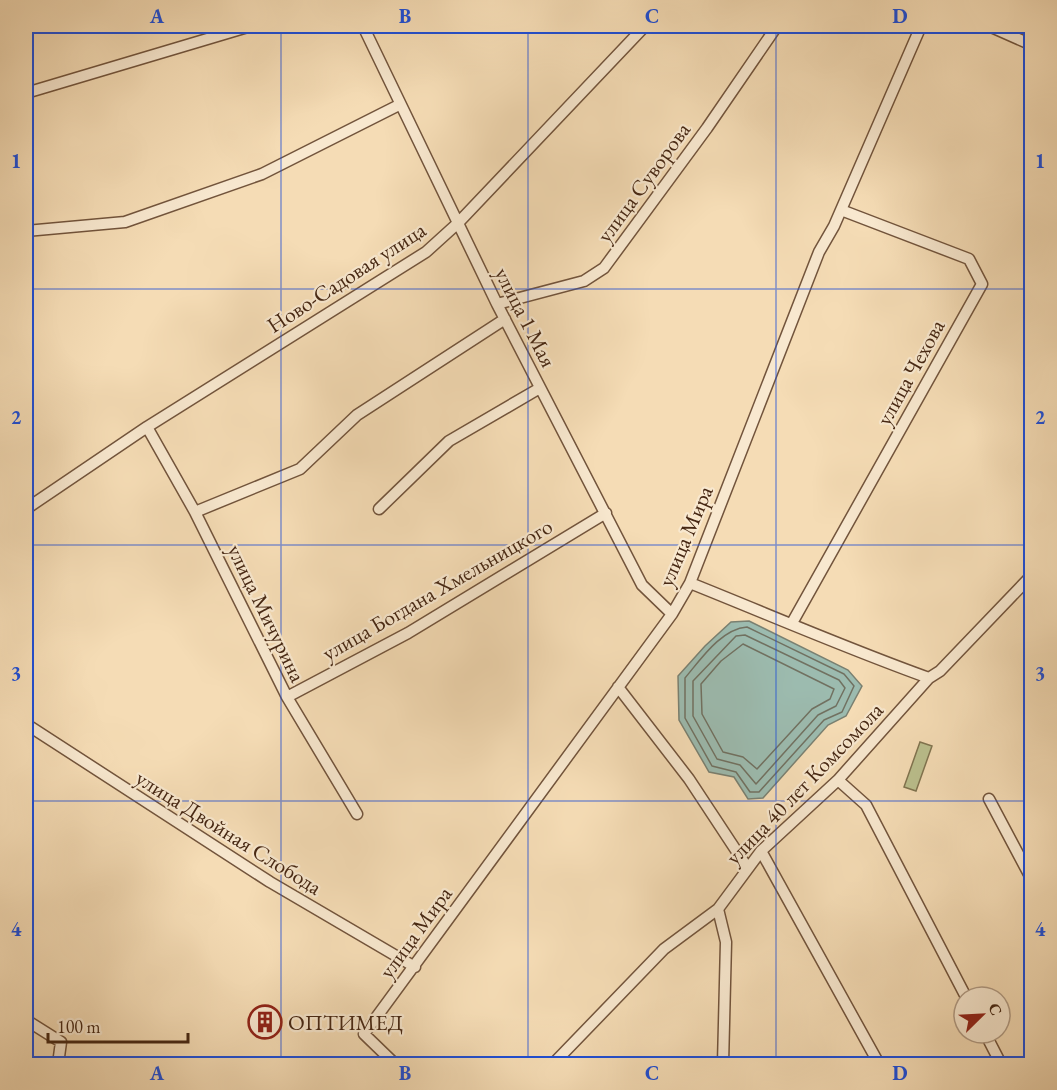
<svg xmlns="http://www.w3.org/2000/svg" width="1057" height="1090" font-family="'EB Garamond',serif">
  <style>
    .green { fill: #bbc08e; stroke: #807450; stroke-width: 1.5 }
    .water { fill: #9cbbaf; stroke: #7a8071; stroke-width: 1.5 }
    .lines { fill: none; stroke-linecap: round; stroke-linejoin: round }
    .shore { stroke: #717161; stroke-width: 1.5 }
    .street-casing { stroke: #72543c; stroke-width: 13 }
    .street { stroke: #f8e8cf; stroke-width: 10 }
    .grid { fill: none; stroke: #1d4ed8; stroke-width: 1.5; stroke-opacity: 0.55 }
    .labels { text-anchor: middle; stroke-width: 4.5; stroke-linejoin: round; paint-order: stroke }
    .street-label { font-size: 22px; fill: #462713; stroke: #f8e8cf }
    .poi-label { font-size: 22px; fill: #462713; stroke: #f8e8cf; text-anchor: start }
    .neatline { fill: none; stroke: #1d4ed8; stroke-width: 2 }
    .grid-label { font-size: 20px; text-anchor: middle; font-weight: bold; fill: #1d4ed8 }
  </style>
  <rect width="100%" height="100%" fill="#f5dcb5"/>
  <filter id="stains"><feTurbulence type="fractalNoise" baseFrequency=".00333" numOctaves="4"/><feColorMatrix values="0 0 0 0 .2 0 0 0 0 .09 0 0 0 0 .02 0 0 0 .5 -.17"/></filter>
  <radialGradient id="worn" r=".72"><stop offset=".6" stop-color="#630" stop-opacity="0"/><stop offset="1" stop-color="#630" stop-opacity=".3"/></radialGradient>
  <path class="green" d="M920,742l12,4 -16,45 -12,-4z"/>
  <path class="water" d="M749,621l99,49 14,16 -16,30 -18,9 -65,73 -15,1 -14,-22 -25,-5 -30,-52 -1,-44 27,-30 26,-24z"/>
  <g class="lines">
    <path class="shore" d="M747,627l97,47 10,12 -12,26 -18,8 -65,72h-9l-14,-20 -24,-6 -27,-48v-40c16,-19 36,-49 62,-51z
      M745,635l94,45 6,8 -9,18 -18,9 -62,69 -16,-19 -23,-6 -24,-43v-35l43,-45z
      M743,644l91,45 -4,10 -18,10 -55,60 -14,-12 -20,-5 -21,-38 -1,-30 20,-23z"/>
    <defs>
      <path id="street" d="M363,26l134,278 145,281 30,29
        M989,26l43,19
        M26,93l225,-67
        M26,231l99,-9 137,-48 137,-69
        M497,304l87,-23 20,-13 103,-140 70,-102
        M147,427l48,85 92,185 70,117
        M26,509l121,-82 279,-175 32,-29 187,-197
        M379,509l70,-68 91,-53
        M195,512l105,-43 57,-54 148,-96
        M690,583c80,32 158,66 239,95
        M792,623l190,-339 -13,-25 -128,-49
        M618,687l71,92 58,88
        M287,697l121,-64 198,-120
        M26,724l244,158 145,85
        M838,780l28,25 100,192
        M989,799l43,81
        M761,851l118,213
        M718,909l8,33 -3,122
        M26,1020l35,22 -3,22
        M985,1033l16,31
        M395,1064l-31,-30 308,-420 18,-31 129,-331 15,-26 87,-200
        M553,1064l111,-115 54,-40 43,-58 77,-71 91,-102 11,-7 92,-96"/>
    </defs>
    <use href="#street" class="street-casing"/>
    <use href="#street" class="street"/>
  </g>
  <path class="grid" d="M281,26v1038M528,26v1038M776,26v1038M26,289h1006M26,545h1006M26,801h1006"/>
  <defs>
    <symbol id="building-ring" viewBox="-11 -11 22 22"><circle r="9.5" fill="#f8e8cf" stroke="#8f2418" stroke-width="1.5"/><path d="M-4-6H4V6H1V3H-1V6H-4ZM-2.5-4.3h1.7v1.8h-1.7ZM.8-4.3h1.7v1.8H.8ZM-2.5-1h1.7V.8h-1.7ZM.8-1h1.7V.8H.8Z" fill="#8f2418"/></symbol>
  </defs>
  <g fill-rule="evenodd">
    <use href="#building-ring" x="246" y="1003" width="38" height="38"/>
  </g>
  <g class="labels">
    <g class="street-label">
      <text transform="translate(643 182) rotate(-54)" y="8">улица Суворова</text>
      <text transform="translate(346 277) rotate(-33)" y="8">Ново-Садовая улица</text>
      <text transform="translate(526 317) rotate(63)" y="8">улица 1 Мая</text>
      <text transform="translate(910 372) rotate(-61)" y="8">улица Чехова</text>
      <text transform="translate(685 536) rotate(-67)" y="8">улица Мира</text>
      <text transform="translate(437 589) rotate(-30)" y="8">улица Богдана Хмельницкого</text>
      <text transform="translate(267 613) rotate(64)" y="8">улица Мичурина</text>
      <text transform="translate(804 783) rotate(-46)" y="8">улица 40 лет Комсомола</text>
      <text transform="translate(229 832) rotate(32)" y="8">улица Двойная Слобода</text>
      <text transform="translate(415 932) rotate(-54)" y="8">улица Мира</text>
    </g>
    <g class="poi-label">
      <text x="288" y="1030">ОПТИМЕД</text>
    </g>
  </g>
  <rect width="1057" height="1090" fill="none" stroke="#f5dcb5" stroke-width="66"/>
  <g transform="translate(982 1015) rotate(66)"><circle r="28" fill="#f8e8cf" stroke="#b19b84" stroke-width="1.5"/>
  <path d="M0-4.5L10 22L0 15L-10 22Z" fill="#8f2418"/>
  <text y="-9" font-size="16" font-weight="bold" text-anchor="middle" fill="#462713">С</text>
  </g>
  <path d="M48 1033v9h140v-9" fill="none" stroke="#462713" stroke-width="3"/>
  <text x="57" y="1033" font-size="18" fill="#462713" stroke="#f8e8cf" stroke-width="4.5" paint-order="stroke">100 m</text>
  <rect x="33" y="33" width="991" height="1024" class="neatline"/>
  <g class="grid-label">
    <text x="157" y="23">A</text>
    <text x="405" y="23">B</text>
    <text x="652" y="23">C</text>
    <text x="900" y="23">D</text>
    <text x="16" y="168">1</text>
    <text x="1040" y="168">1</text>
    <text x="16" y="424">2</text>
    <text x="1040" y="424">2</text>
    <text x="16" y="680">3</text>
    <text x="1040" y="680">3</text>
    <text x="16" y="936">4</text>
    <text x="1040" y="936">4</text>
    <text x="157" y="1080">A</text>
    <text x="405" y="1080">B</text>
    <text x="652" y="1080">C</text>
    <text x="900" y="1080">D</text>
  </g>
  <rect width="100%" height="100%" filter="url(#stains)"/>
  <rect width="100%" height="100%" fill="url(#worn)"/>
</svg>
